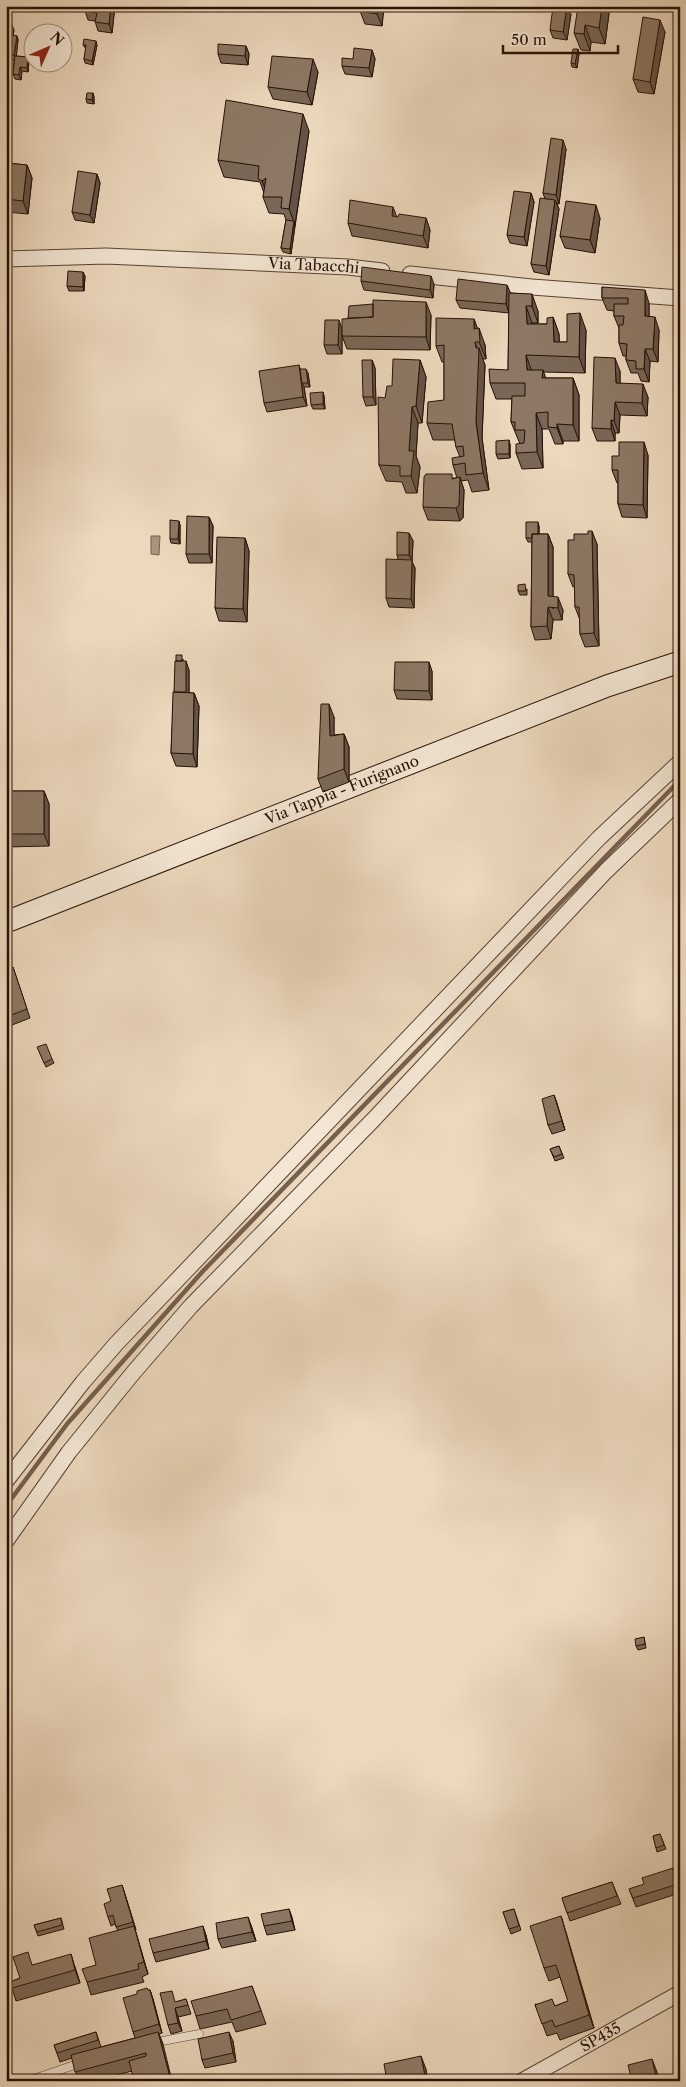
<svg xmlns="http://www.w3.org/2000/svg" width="686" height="2087" font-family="'Libre Caslon Text',serif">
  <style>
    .water { fill: #a9947e; stroke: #755f4e }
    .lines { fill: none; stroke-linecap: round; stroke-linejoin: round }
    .stream { stroke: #755f4e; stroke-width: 4.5 }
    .lane-casing { stroke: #584233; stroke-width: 9 }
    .street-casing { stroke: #584233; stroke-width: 17 }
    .secondary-casing { stroke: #271005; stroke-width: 23 }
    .lane { stroke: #f3e6d4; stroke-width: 8 }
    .street { stroke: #f3e6d4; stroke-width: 15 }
    .secondary { stroke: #f3e6d4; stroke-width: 21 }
    .wall { fill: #796757; stroke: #271005 }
    .shaded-wall { fill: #635447; stroke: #271005 }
    .building { fill: #8d7865; stroke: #271005 }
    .labels { text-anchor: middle; stroke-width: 4; stroke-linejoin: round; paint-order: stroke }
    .street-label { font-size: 15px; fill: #271005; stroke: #f3e6d4 }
  </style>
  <rect width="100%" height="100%" fill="#ecd8bd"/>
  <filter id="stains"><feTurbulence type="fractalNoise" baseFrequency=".004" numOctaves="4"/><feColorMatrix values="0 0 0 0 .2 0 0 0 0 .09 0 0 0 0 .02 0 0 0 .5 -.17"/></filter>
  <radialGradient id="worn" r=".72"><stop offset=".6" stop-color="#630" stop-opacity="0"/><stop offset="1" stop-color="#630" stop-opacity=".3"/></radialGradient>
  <path class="water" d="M151,536h9l-1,19 -8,-1z"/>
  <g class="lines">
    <path class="stream" d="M6,1506l61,-82 136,-153 477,-491"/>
    <defs>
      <path id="lane" d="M152,2043l47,-9
        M28,2081l55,-19"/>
      <g id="street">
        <path id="s1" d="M6,259l100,-3 242,11 34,4"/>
        <path d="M410,274l122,13 148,11"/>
        <path d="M6,1481l77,-99 33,-38 483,-506 81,-76"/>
        <path d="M6,1541l63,-89 64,-79 58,-67 183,-187 232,-248 74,-71"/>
        <path id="s2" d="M522,2081l158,-88"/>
      </g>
      <g id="secondary">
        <path id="s3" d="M6,922l601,-236 73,-24"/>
      </g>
    </defs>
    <use href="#lane" class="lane-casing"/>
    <use href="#street" class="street-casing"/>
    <use href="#secondary" class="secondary-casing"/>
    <use href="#lane" class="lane"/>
    <use href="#street" class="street"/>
    <use href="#secondary" class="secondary"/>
  </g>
  <path class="wall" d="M85,6h30l-3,27 -14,-2 -3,-10 -7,-1 -3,-9z
    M360,6h24l-2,20 -17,-2 -5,-13z
    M465,6h15l-1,5 -13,-1z
    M610,6l-5,38 -14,-2 -1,9 -9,-1 -7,-17z
    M571,14l-4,26 -14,-2 -3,-8z
    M6,25l8,5 -1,5 4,1 1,4 -2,16 12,1 1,4 -1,11 -6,-1 -1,9 -6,-1 -2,-5 1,-14 -8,-1z
    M665,32l-11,62 -16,-2 -5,-13z
    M83,45h14l-4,20 -8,-2 -1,-4 2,-10z
    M246,46l3,8 -1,11 -27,-2 -3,-9z
    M372,50l3,9 -3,18 -27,-3 -3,-8 11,-7z
    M579,54l-2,14 -5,-1 -1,-4z
    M42,62h19l-1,3z
    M318,72l-6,33 -39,-6 -5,-12z
    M93,93l1,4v7l-7,-1 -1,-4z
    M309,131l-18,123 -8,-2 -2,-4 5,-28 -2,-6 -15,-1 -6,-16 1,-4 -4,-11 -36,-5 -6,-17z
    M566,149l-7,55h-2l2,5 -10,66 -15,-3 -3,-8 14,-65 -2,-6z
    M6,163l21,2 5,13 -4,36 -22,-2z
    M97,174l3,9 -6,40 -19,-3 -3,-8z
    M531,193l3,9 -7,44 -17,-3 -3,-8z
    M426,218l4,12 -2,18 -76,-12 -4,-13z
    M600,218l-5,35 -30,-5 -5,-12z
    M85,276l-1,15h-15l-2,-5z
    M361,281l73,3 -1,14 -69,-8z
    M602,287l47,16v13l10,14 -1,32 -8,-1 -1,21 -8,-1 -3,-8h-7l-5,-13v-4h-3l-4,-13v-15l-5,-12v-5l-7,-1 -5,-12z
    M510,293l28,18v12h-6v1h15l6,-7 6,17v8h8l19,-12 -1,43 -42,-1 2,6h28l6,17v46h-16v3h-8l-6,-15h-7l1,39 -21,1 -6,-16 4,-9 -9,-22 1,-23h-16l-6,-16 18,-13 1,-57 -49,-5 -4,-8z
    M431,315l-1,35 -83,-1 -5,-13z
    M474,319l3,9 8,17 1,14h-4l3,6 -3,73 7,52 -17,2 -4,-12 -7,1 3,9 -1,28 -3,3 -32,-1 -5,-13 30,-29h4l-4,-13 7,-8 -4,-10 -1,-7h-22l-6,-17 17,-23v-38h-2l-6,-16z
    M342,329v25h-15l-3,-9z
    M372,360l3,8 1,37 -10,1 -3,-9z
    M420,360l6,17 -4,46h-4l-2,33 4,11 -3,26h-11l-4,-11 -16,-1 -7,-16 6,-67 7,-12z
    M300,369l8,4 2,14h-6l3,19 -40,6 -3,-9z
    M620,371v12l28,14 -1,19 -27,-1 -1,18h-4v8h-18l-5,-13z
    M323,392l1,4 1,13h-12l-2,-4z
    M510,444v14l-12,1 -2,-5z
    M648,455l-1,63 -25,-1 -4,-13v-21h-1l-5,-13z
    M209,517l4,9 -1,37h-23l-3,-9z
    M180,525v19l-9,-1 -1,-4z
    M539,526v8h9l5,13v50l10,13 -1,10h-9l-2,19 -16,1 -4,-13 1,-85h-4l-2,-4z
    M409,533l4,8 -1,21 3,6 -1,40 -25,-1 -3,-9 12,-39 -1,-4z
    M588,534l9,10 2,102 -14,1 -5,-13v-14l-5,-13v-20h-2l-5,-13 6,-34z
    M245,538l4,13 -2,71 -28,-1 -4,-13z
    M527,589v6h-7l-2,-4z
    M183,659v2l6,9v23h5l5,13 -2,61 -21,-1 -5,-13 3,-61z
    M432,671v29l-35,-1 -3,-9z
    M334,717v18l10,-1 5,13v35l-26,10 -5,-13z
    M6,791h38l5,13v42l-43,1z
    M13,967l17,51 -18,7 -6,-17z
    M39,1051l13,8 2,4 -8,4z
    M554,1095l11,35 -13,4 -4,-9z
    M559,1146l5,12 -9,3 -5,-12z
    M644,1637l2,11 -8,2 -2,-4z
    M660,1834l6,15 -9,3 -4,-16z
    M676,1877l4,12v4l-44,14 -7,-18z
    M612,1882l9,22 -51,17 -8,-23z
    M122,1885l14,45h-1l13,44 -6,3 2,5 -53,13 -4,-13 31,-51 -3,-7 -4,2 -3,-9 3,-16z
    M289,1909l6,21 -28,5 -3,-9z
    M514,1909l7,21 -10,4 -8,-22z
    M561,1916l4,13 29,99 -34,12 -3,-7 -10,3 -12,-32 20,2 13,-5 -8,-24 -11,4 -5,-13z
    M61,1918l3,11 -26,7 -4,-11z
    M251,1925l5,16 -34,7 -4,-9z
    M206,1935l3,14 -53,13 -3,-9z
    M32,1965l43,2 5,16 -64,18 -6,-19 10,-4z
    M252,1986l14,38 -30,8 -4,-10 -32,7 -4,-13z
    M148,1990h2l3,9 9,34 -3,1 4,10 -31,27 -38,10h-16l-6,-23 -12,4 -6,-17 42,-13 5,15 34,-9 -2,-6z
    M186,1999l5,15 -13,3 4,14 -11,3 -3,-9 8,-23z
    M233,2041l3,21 -31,6 -3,-8z"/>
  <path class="shaded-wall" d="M111,6h4l-3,27 -3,-9z
    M378,6h6l-2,20 -5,-12z
    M567,6l4,8 -4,26 -4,-8z
    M602,6h8l-5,38 -6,-16z
    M660,20l5,12 -11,62 -4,-12z
    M12,25l2,5 -3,16 -1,-4z
    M585,25l6,17 -1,9 -6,-17z
    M17,36l1,4 -2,20 -2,-5z
    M96,41l1,4 -4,20 -1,-4z
    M246,46l3,8 -1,11 -3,-9z
    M578,49l1,5 -2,14 -2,-4z
    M372,50l3,9 -3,18 -3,-9z
    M28,57l1,4 -1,11 -1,-4z
    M313,59l5,13 -6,33 -5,-13z
    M20,67l2,4 -1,9 -2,-5z
    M93,93l1,4v7l-2,-4z
    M303,114l6,17 -14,94 -6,-16z
    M563,140l3,9 -7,55 -3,-9z
    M27,165l5,13 -4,36 -5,-13z
    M97,174l3,9 -6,40 -4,-8z
    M266,178l6,16 -4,3 -6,-16z
    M531,193l3,9 -7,44 -3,-9z
    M555,200l4,9 -10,66 -3,-9z
    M596,205l4,13 -5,35 -5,-13z
    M393,207l5,13 -6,-4z
    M426,218l4,12 -2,18 -5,-12z
    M294,221l1,4 -4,29 -1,-5z
    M83,272l2,4 -1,15 -1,-4z
    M431,276l3,8 -1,14 -3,-8z
    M507,285l4,9 -2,19 -3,-9z
    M645,290l4,13v26l-4,-13z
    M532,294l6,17v12l-6,-17z
    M426,302l5,13 -1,35 -4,-13z
    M526,306l6,17 1,18 -6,-17z
    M580,313l6,17 -1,43 -6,-16z
    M553,317l6,17 1,22 -6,-14z
    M655,317l4,13 -1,32 -5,-13z
    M474,319l6,16 -1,-7 6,17 1,14 -12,-30z
    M339,320l3,9v25l-4,-9z
    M475,342l3,11 1,-5 6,17 -3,73 7,52 -6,-17 -7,-51v-74z
    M645,349l5,12 -1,21 -5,-13z
    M526,355l6,17 -5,-2z
    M615,358l5,13v25l-4,-13z
    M372,360l3,8 1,37 -3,-8z
    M420,360l6,17 -4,46 -6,-17z
    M299,365l3,9v9l2,4 3,19 -4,-9z
    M306,369l2,4 2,14 -2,-4z
    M543,370l6,17 -7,-9z
    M573,378l6,17v46l-6,-16z
    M643,384l5,13 -1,19 -5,-13z
    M323,392l1,4 1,13 -2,-5z
    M615,402l5,13 -1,18 -5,-12z
    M412,407l6,16 -2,33 4,11 -3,26 -6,-17 -2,-25z
    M536,413l6,16 1,39 -6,-16z
    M611,420l4,13v8l-4,-12z
    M557,424l6,17v3l-6,-16z
    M509,440l1,4v14l-1,-4z
    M644,442l4,13 -1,63 -4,-13z
    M460,477l4,13 -1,28 -3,3 -4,-13z
    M209,517l4,9 -1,37 -3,-9z
    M179,521l1,4v19l-2,-5z
    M538,522l1,4v17l-1,-5z
    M592,531l5,13 2,102 -5,-13z
    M409,533l4,8 -1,21 3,6 -1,40 -3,-9 1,-37 -3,-7z
    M548,534l5,13v62l-5,-13z
    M245,538l4,13 -2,71 -4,-13z
    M558,597l5,13 -1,10 -4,-12z
    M548,607l5,13 -2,19 -4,-13z
    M186,661l3,9v33l-4,-9z
    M429,662l3,9v29l-3,-9z
    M194,693l5,13 -2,61 -4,-13z
    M329,704l5,13v32l-4,-13z
    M344,734l5,13v35l-5,-13z
    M44,791l5,13v42l-5,-12z
    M554,1095l3,8 8,27 -3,-9z
    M122,1885l3,9 11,36 -3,-8z
    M289,1909l3,8 3,13 -3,-9z
    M561,1916l4,13 29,99 -5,-13z
    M248,1917l3,8 5,16 -4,-9z
    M134,1926l4,13 10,35 -4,-12z
    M203,1926l3,9 3,14 -3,-8z
    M71,1954l4,13 5,16 -5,-13z
    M150,1990l3,9 9,34 -3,-9z
    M175,2008l3,9 4,14 -4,-8z
    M158,2032l5,12 9,37h-1z
    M229,2032l4,9 3,21 -3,-9z
    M421,2056l5,13 2,12h-2z
    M652,2059l5,13 2,9h-2z"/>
  <path class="building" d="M85,6h26l-2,18 -14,-2 2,-9 -12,-2z
    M360,6h18l-1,8 -17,-3z
    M553,6h14l-4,26 -13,-2z
    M578,6h24l-3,22 -14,-3 -1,9 -10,-1z
    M643,17l17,3 -10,62 -17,-3z
    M6,25h6l-2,17 -4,-1z
    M12,35l5,1 -3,19h-8v-13l5,1z
    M84,39l12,2 -4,20 -8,-2 2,-14h-3z
    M218,44l28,2 -1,10 -27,-2z
    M354,48l18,2 -3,18 -27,-2v-8l11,1z
    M573,49h5l-3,15 -4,-1z
    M15,56l13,1 -1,11 -7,-1 -1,8 -6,-1z
    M272,56l41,3 -6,33 -39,-5z
    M87,93h6l-1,7 -6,-1z
    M226,100l77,14 -14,95 -8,-1 1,-11h-19l3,-19 -4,3 -4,-2 1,-13 -41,-6z
    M551,138l12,2 -7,55 -13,-2z
    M6,163l21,2 -4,36 -17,-2z
    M78,171l19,3 -7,41 -18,-3z
    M514,191l17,2 -7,44 -17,-2z
    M540,198l15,2 -9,66 -15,-2z
    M350,200l43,7 -1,9 6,1 1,-3 27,4 -3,18 -75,-13z
    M566,201l30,4 -6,35 -30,-4z
    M286,220l8,1 -4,28 -9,-1z
    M362,267l69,9 -1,14 -69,-9z
    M68,271l15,1v15l-16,-1z
    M458,279l49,6 -1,19 -50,-4z
    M602,287l43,3v26l10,1 -2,32h-8l-1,20h-8v-8l-10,-1 1,-16 -8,-1v-18h4l1,-9h-10v-12h14v-6h-26z
    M509,293l23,1v12h-6l1,18h20v-6l6,-1 1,25h13v-28l13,-1 -1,44 -53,-2 1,15h16l-1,8h31v47l-16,-1v4l-9,-1v-15l-12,1 1,39 -21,1v-9l8,-1 1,-13h-10v-8h-4l1,-26h13v-13h-35l-1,-14 19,1z
    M373,300l53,2v35l-84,-1v-17l31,-2z
    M373,304v13l-25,1 1,-12z
    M436,318l38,1v10l5,-1 1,14h-5l1,6h3l-3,74 7,51 -17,2 -1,-12 -12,2 -1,-7 12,-2 -1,-10 -7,1 -4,-23 -25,-1 1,-21 16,-2v-55l-8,1z
    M325,320h14l-1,25h-14z
    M594,357l21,1 1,25 27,1 -1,19 -27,-1 -1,19 -3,-1v9l-19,-1z
    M393,359l27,1 -4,46 -4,1 -3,44h5l-3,25h-11v-10l-21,-1 -1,-68 7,1 2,-12h5z
    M362,360h10l1,37h-10z
    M299,365l4,32 -39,6 -5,-32z
    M300,369h6l2,14h-6z
    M323,392v12l-12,1 -1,-12z
    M509,440v14h-13v-13z
    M619,442h25l-1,63 -25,-1v-34h-6v-14h7z
    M426,474h26v5l8,-2 -1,28 -3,3 -33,-1 1,-30z
    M187,516l22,1v37h-23z
    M170,520l9,1 -1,18h-8z
    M526,522h12v12h-6v4h-6z
    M588,531h4l2,102 -14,1 -1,-27h-4l-1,-32 -6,-1v-34h6v-6h14z
    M397,532l12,1v22h-12z
    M532,534h16v62l10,1v11l-10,-1 -1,19 -16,1z
    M217,537l28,1 -2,71 -28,-1z
    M386,559l26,1 -1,39 -25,-1z
    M525,584l1,7h-8v-6z
    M176,655h6v6h-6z
    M175,661h11v31h-12z
    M395,662h34v29l-35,-1z
    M173,692l21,1 -1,61 -22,-1z
    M321,704h8l1,32 14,-2v35l-26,10z
    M6,791h38v43h-38z
    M13,967l14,42 -18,7 -3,-8v-38z
    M46,1044l6,15 -8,4 -7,-16z
    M554,1095l8,26 -14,4 -6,-26z
    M559,1146l3,8 -8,3 -4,-8z
    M644,1637l1,7 -9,2 -1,-7z
    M660,1834l4,11 -8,3 -3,-12z
    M673,1868l5,16 -45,14 -4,-9 15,-5 -2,-6z
    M612,1882l5,14 -50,17 -5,-15z
    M122,1885l11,37 -17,5 -3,-12 -5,2 -4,-13 7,-3 -4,-12z
    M289,1909l3,12 -28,5 -3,-12z
    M514,1909l5,17 -10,3 -6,-17z
    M561,1916l28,99 -34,12 -3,-7 -10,4 -7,-19 17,-6 3,7 13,-5 -12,-36 -12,3 -14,-42z
    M248,1917l4,15 -34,7 -2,-16z
    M61,1918l1,7 -25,7 -3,-7z
    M134,1926l10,36 -6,2 1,5 -52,13 -5,-13 14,-4 -7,-27z
    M203,1926l3,15 -53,12 -4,-14z
    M28,1952l4,13 39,-11 4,16 -63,18 -2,-6 10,-4 -7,-21z
    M252,1986l9,25 -30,9 -4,-11 -31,7 -5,-15z
    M147,1988l1,2h2l9,34 -26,8 -10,-34 14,-4v-3z
    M172,1991l3,11 11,-3 2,6 -13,3 3,15 -10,2 -8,-32z
    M96,2032l2,8 -41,13 -3,-8z
    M158,2032l13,49h-37l-5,-20 17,-5v-3l-71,19 -4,-17z
    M229,2032l4,21 -31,7 -4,-21z
    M421,2056l5,25h-39l-3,-17z
    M652,2059l5,22h-25l-4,-16z"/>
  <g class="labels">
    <g class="street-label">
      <text dy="5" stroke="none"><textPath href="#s1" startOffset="308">Via Tabacchi</textPath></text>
      <text dy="5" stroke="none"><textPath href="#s3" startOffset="361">Via Tappia - Furignano</textPath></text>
      <text dy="5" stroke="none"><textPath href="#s2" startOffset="90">SP435</textPath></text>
    </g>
  </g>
  <rect width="686" height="2087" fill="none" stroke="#ecd8bd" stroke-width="25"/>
  <rect x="8" y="8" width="671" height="2072" fill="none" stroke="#271005" stroke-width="2.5"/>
  <rect x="12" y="12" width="661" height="2062" fill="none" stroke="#271005"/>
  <g transform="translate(48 48) rotate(45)"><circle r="24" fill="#f3e6d4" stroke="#a19081"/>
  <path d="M0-4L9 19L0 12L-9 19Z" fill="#8f2418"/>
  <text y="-8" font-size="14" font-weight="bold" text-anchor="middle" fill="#271005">N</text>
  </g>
  <path d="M503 45v8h115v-8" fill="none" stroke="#271005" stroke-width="2.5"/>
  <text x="511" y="45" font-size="15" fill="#271005" stroke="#f3e6d4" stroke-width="4" paint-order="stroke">50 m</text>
  <rect width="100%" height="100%" filter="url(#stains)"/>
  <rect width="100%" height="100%" fill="url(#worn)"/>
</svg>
